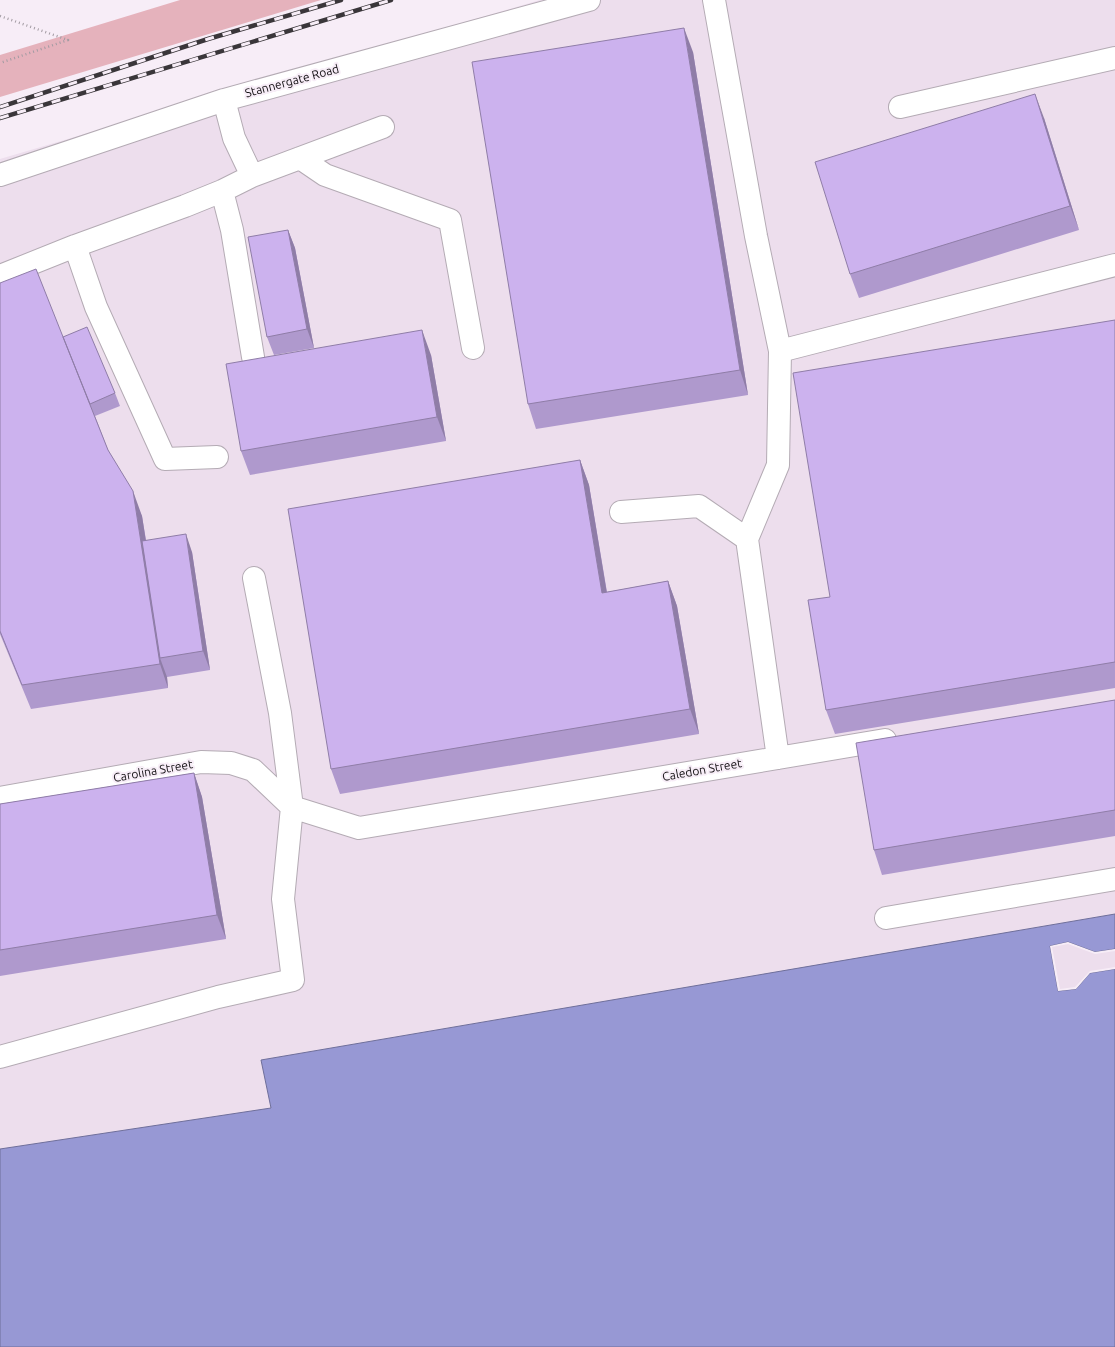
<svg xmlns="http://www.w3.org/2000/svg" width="1115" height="1347" font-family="Ubuntu,sans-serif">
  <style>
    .built { fill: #eddeed }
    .green { fill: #e5b2bc }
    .water { fill: #9798d4; stroke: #6f6f9a }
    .pier { fill: #f7edf7 }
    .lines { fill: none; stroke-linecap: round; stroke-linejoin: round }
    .minor-casing { stroke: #b4abb4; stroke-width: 24 }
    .path { stroke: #a29ba2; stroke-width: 2.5; stroke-dasharray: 1 3; stroke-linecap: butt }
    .minor { stroke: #fff; stroke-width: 22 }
    .rail-casing { stroke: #3a363a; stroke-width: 4.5 }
    .rail { stroke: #f7edf7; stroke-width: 3; stroke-dasharray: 9; stroke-linecap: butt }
    .wall { fill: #af99cd }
    .shaded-wall { fill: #8f7da7 }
    .building { fill: #ccb2ee; stroke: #8f7da7 }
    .labels { text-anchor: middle; stroke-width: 4; stroke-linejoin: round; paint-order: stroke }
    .street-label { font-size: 12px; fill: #120f12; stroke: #f7edf7 }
  </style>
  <rect width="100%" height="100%" fill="#f7edf7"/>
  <path class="built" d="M540,0h575v914l-853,146 9,48 -271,41v-990z
    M1068,942l27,10 20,-3v20l-25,4 -14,16 -18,2 -8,-45z"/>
  <path class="green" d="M180,0h141l-321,97v-42z"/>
  <path class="water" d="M1115,914v35l-20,3 -27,-10 -18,4 8,45 18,-2 14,-16 25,-4v378h-1115v-198l271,-41 -10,-48z"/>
  <path class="pier" d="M1068,942l27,10 20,-3v2l-20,3 -27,-10 -16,3 8,42 15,-2 15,-16 25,-4v2l-25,4 -14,16 -18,2 -8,-45z"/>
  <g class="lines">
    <defs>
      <path id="minor" d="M714,0l42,236 24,115 -2,114 -31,74 31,219
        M224,100l10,38 18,38
        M900,107l215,-49
        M300,158l25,17 125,45 23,128
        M0,175l224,-75 365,-100
        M222,191l10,39 21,127
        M75,246l21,61 69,152 52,-2
        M0,276l75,-30 110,-40 37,-15 30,-15 131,-49
        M780,351l335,-86
        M621,512l78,-6 48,33
        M0,798l201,-36 30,1 22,7 39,37 67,21 526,-88
        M886,918l229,-39
        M0,1057l218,-60 75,-17 -10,-81 9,-92 -12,-94 -26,-135"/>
    </defs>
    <use href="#minor" class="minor-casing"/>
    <path class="path" d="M0,16l68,24 -68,23"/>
    <use href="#minor" class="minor"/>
    <defs>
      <path id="rail" d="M0,107l208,-68 133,-39
        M0,118l391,-118"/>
    </defs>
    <use href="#rail" class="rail-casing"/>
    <use href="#rail" class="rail"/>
  </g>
  <path class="wall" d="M693,52l55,343 -212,34 -8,-25z
    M1044,118l35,112 -220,68 -9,-24z
    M288,230l7,18 19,100 -40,7 -7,-18z
    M0,283l63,54 52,56 5,13 -25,10 13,34 34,66 4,24 46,12 18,118 -43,7 1,11 -137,21 -31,-75z
    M1115,320v368l-280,46 -9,-24 4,-113z
    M431,355l15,86 -196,34 -9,-24z
    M580,460l9,25 18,107 61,-11 9,25 22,128 -359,60 -9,-25z
    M1115,700v136l-233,39 -8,-25z
    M194,773l8,24 24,142 -226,37v-172z"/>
  <path class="shaded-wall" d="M684,28l9,24 55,343 -8,-25z
    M1035,94l9,24 35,112 -9,-24z
    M288,230l7,18 19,100 -7,-19z
    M422,330l9,25 15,86 -9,-24z
    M580,460l9,25 22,133 -9,-25z
    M133,491l9,25 22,142h-4l7,19 1,11 -8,-24z
    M186,534l6,18 18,118 -7,-19z
    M668,581l9,25 22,128 -9,-25z
    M194,773l8,24 24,142 -9,-24z"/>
  <path class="building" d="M684,28l56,342 -212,34 -56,-342z
    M1035,94l35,112 -220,68 -35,-112z
    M288,230l19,99 -40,8 -19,-100z
    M36,269l72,181 25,41 27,173 -138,21 -22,-54v-348z
    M1115,320v342l-289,48 -18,-110 22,-3 -37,-224z
    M87,327l28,66 -25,11 -27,-67z
    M422,330l15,87 -196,34 -15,-87z
    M580,460l22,133 66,-12 22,128 -359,60 -43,-260z
    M186,534l17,117 -43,7 -18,-117z
    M1115,700v110l-241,40 -18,-107z
    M194,773l23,142 -217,35v-146z"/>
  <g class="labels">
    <g class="street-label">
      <text transform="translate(292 81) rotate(-15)" y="4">Stannergate Road</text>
      <text transform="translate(702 770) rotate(-10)" y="4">Caledon Street</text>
      <text transform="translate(153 771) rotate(-10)" y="4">Carolina Street</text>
    </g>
  </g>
</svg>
